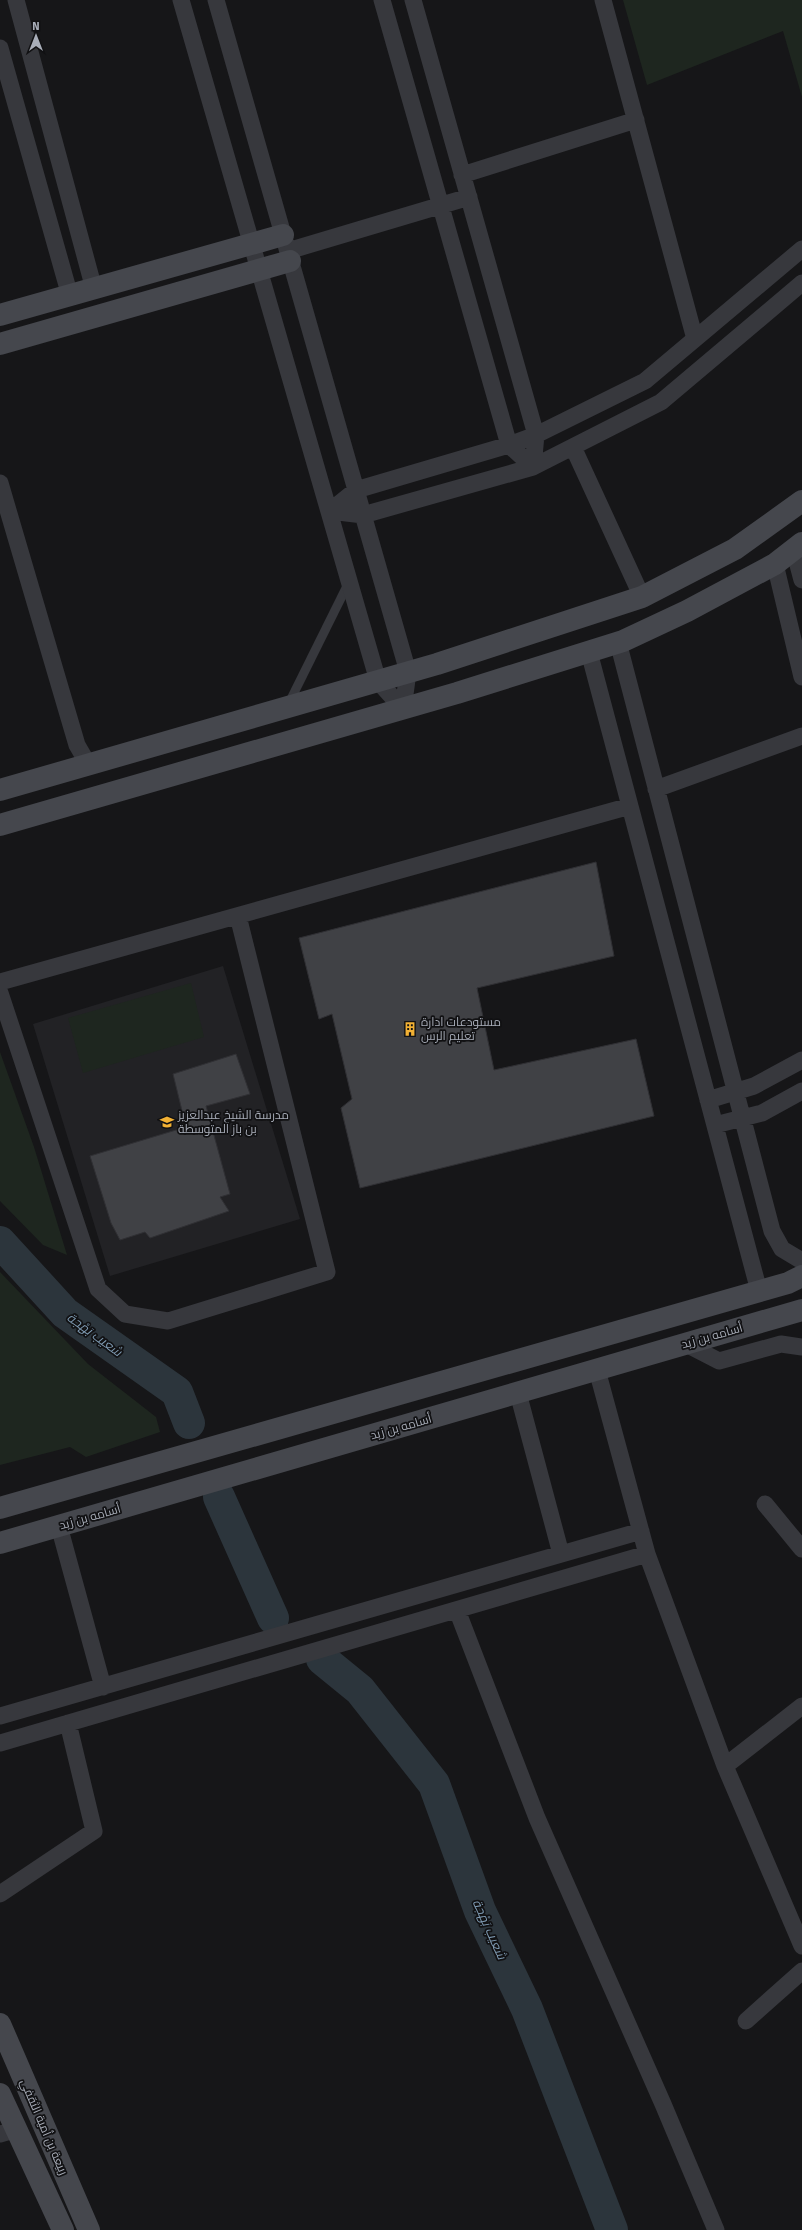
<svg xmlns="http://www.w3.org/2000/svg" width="802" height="2230" font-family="'Fira Sans',Cairo,sans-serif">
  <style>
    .built { fill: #222225 }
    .green { fill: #1e261f }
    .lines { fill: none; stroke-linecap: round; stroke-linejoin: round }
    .river { stroke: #2c353c; stroke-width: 32 }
    .building { fill: #404145; stroke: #303034 }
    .lane { stroke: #37383d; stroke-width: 9 }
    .street { stroke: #37383d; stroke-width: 17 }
    .secondary { stroke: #45474d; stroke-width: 22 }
    .labels { text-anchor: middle; stroke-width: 3.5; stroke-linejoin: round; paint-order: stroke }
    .poi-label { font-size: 12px; fill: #a8adb8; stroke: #111113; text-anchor: start }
    .street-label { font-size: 12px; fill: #a8adb8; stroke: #111113 }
    .water-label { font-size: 13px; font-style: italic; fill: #7f9bb3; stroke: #111113 }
  </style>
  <rect width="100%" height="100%" fill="#161618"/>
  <path class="built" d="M223,966l77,253 -190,57 -77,-252z"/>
  <path class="green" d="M623,0h179v97l-19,-66 -136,54z
    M191,983l13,54 -121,36 -15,-55z
    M0,1052l34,95 33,108 -24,-10 -43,-44z
    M0,1272l88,92 68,53 4,15 -74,25 -16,-10 -70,18z"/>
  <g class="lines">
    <path class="river" d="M0,1242l65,71 112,79 12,31
      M219,1497l54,121
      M322,1659l38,31 74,94 46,127 47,98 85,221"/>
  </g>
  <path class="building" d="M596,862l18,94 -137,32 17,82 142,-31 18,77 -294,72 -19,-80 11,-9 -20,-85 -13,5 -20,-81z
    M236,1054l14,40 -44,12 24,88 -10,3 9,14 -79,27 -5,-6 -25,8 -9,-17 -21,-67 96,-29 -13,-53z"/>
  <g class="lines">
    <path class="lane" d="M288,705l61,-123"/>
    <path class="street" d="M16,0l78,289
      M181,0l197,681 25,28 5,-37 -192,-672
      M382,0l127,445 24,22 3,-32 -123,-435
      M603,0l92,339
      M0,48l70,248
      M462,175l174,-55
      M288,251l181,-54
      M573,447l69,150
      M0,483l77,262 11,19
      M330,511l26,-21 153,-45 27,-10 109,-54 157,-132
      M330,511l33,4 170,-48 128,-65 141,-119
      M794,550l8,30
      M775,564l27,113
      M618,642l154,589 10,18 20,12
      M589,652l170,639
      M656,789l146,-53
      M0,982l630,-176
      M0,993l98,296 27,25 43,7 159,-49 -89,-356
      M708,1100l46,-14 48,-26
      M715,1125l47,-12 40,-22
      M686,1344l33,17 62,-17 21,3
      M597,1370l50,184 78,212 77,180
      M518,1393l43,161
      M765,1504l37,45
      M59,1526l44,161
      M457,1610l80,208 126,286 53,126
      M0,1716l641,-185
      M0,1743l647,-189
      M725,1766l77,-60
      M0,1894l94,-63 -26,-108
      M746,2021l56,-50
      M0,2134l17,-5"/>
    <path class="secondary" d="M0,315l283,-80
      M0,344l290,-83
      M0,790l437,-126 205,-67 93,-48 67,-48
      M0,825l457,-132 166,-52 64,-30 88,-47 27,-21
      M0,1508l788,-225 14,-7
      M0,1543l802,-233
      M0,2024l89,206
      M0,2094l63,136"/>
  </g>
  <defs>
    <symbol id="building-bare" viewBox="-9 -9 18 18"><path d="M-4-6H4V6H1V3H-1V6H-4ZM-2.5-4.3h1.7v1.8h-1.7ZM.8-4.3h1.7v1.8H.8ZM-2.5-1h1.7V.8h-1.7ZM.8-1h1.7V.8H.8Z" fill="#f2b134" stroke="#111113" stroke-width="2.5" paint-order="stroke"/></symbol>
    <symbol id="school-bare" viewBox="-9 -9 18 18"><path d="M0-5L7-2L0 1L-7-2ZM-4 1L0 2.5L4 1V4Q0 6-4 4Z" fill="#f2b134" stroke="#111113" stroke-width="2.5" paint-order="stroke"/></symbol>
  </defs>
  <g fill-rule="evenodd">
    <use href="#building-bare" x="400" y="1019" width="20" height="20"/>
    <use href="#school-bare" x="157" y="1112" width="20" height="20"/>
  </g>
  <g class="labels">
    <g class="poi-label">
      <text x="421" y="1026">مستودعات ادارة<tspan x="421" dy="14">تعليم الرس</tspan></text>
      <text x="178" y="1119">مدرسة الشيخ عبدالعزيز<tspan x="178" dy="14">بن باز المتوسطة</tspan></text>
    </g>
    <g class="street-label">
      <text transform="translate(712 1336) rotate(-16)" y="4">أسامه بن زيد</text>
      <text transform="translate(401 1427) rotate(-16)" y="4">أسامه بن زيد</text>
      <text transform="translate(90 1517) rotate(-16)" y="4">أسامه بن زيد</text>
      <text transform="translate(44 2127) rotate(67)" y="4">ربيعة بن أمية الثقفي</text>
    </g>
    <g class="water-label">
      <text transform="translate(95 1334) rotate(36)" y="5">شعيب بَهْجة</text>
      <text transform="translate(490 1929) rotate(66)" y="5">شعيب بَهْجة</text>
    </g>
  </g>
  <g transform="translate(36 36)" stroke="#111113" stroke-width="3" paint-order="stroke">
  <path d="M0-3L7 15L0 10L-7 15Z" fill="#a8adb8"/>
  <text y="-6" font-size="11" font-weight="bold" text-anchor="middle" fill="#a8adb8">N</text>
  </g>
</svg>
